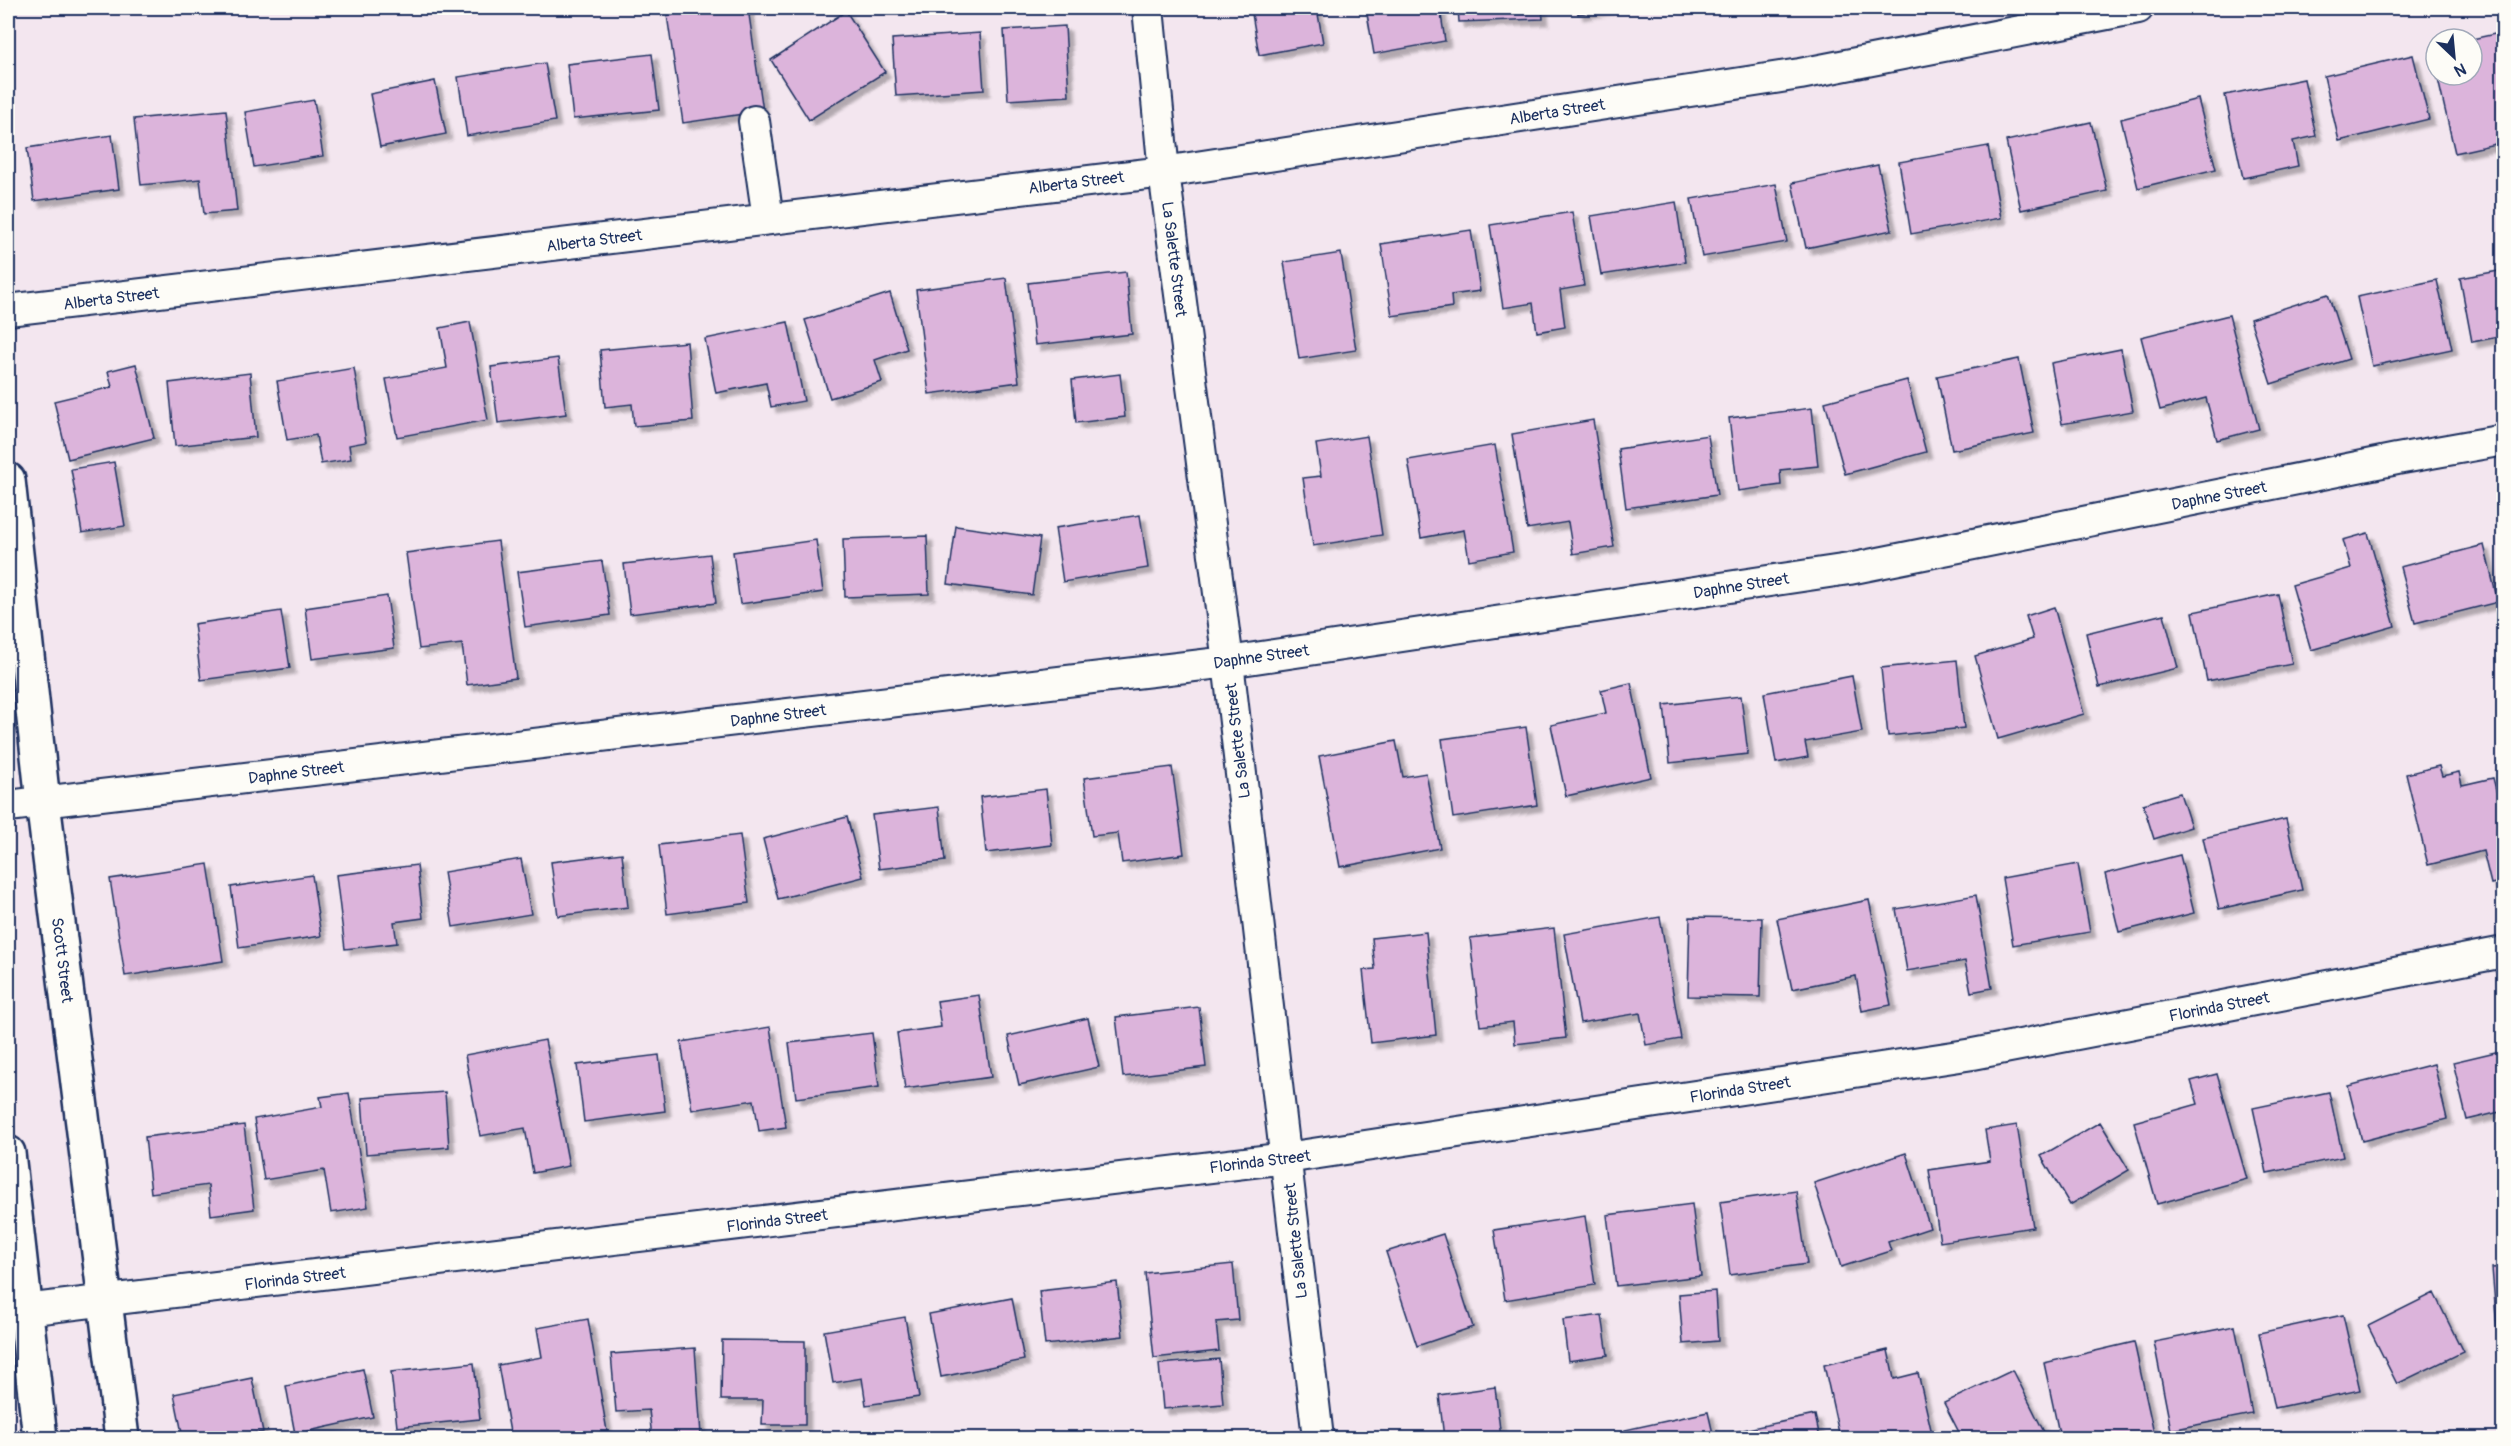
<svg xmlns="http://www.w3.org/2000/svg" width="2511" height="1446" font-family="Pangolin,sans-serif">
  <style>
    .building { fill: #dcb4db; stroke: #1b2f5e; stroke-width: 1.5; filter: url(#shadow) }
    .lines { fill: none; stroke-linecap: round; stroke-linejoin: round }
    .minor-casing { stroke: #1b2f5e; stroke-width: 34 }
    .secondary-casing { stroke: #1b2f5e; stroke-width: 38 }
    .minor { stroke: #fdfcf7; stroke-width: 30 }
    .secondary { stroke: #fdfcf7; stroke-width: 33 }
    .labels { text-anchor: middle; stroke-width: 6; stroke-linejoin: round; paint-order: stroke }
    .street-label { font-size: 16px; fill: #1b2f5e; stroke: #fdfcf7 }
  </style>
  <defs>
    <filter id="shadow"><feDropShadow dx="5.5" dy="5.5" stdDeviation="1.5" flood-color="#0004"/></filter>
  </defs>
  <rect width="100%" height="100%" fill="#f3e6ef"/>
  <filter id="ink" filterUnits="userSpaceOnUse"><feTurbulence type="fractalNoise" baseFrequency=".0167" numOctaves="2"/><feDisplacementMap in="SourceGraphic" scale="12" xChannelSelector="R" yChannelSelector="G"/><feConvolveMatrix kernelMatrix="1 2 1 2 8 2 1 2 1" color-interpolation-filters="sRGB"/></filter>
  <g filter="url(#ink)">
    <path class="building" d="M716,8h32l15,103 -80,12 -16,-108z
      M1251,8h66l6,35 -64,12z
      M1366,8h74l5,33 -71,13z
      M1458,8h84l1,11 -84,3z
      M1577,8h31l-30,6z
      M846,11l39,61 -76,48 -38,-60z
      M1065,26l4,70 -61,4 -4,-70z
      M2504,32v110l-49,11 -18,-78h35v-36z
      M980,33l4,57 -88,6 -4,-57z
      M652,54l7,56 -86,9 -6,-55z
      M2413,55l16,64 -90,22 -15,-65z
      M545,63l10,58 -88,15 -9,-59z
      M2304,79l12,57 -23,5 5,25 -55,12 -18,-83z
      M435,81l11,53 -66,13 -10,-53z
      M2198,99l18,70 -78,19 -17,-69z
      M314,100l9,56 -69,11 -9,-55z
      M226,110l11,101 -33,3 -4,-35 -59,6 -7,-66z
      M2091,122l16,69 -86,19 -15,-69z
      M112,135l7,54 -85,12 -7,-53z
      M1988,146l13,72 -90,16 -12,-72z
      M1878,165l14,65 -86,18 -14,-65z
      M1776,184l11,58 -85,15 -11,-58z
      M1676,202l9,60 -84,13 -10,-59z
      M1572,212l12,74 -24,4 5,37 -28,5 -4,-29 -30,5 -13,-83z
      M1471,230l9,61 -29,4 1,12 -60,9 -11,-72z
      M1341,253l15,97 -57,9 -15,-97z
      M2504,270v66l-32,6 -12,-64z
      M1126,272l6,62 -97,11 -7,-62z
      M1006,278l13,104 -90,12 -13,-104z
      M2437,280l15,69 -80,17 -15,-69z
      M890,293l17,56 -32,11 7,22 -52,16 -25,-78z
      M2328,294l21,65 -78,25 -21,-65z
      M2229,315l30,114 -42,11 -11,-42 -46,12 -19,-73z
      M470,322l18,98 -91,17 -11,-58 61,-11 -7,-40z
      M788,322l16,79 -33,6 -5,-24 -50,10 -11,-54z
      M687,342l6,79 -59,5 -2,-22 -27,3 -5,-57z
      M2121,349l12,62 -71,13 -11,-61z
      M558,358l8,56 -68,9 -7,-56z
      M2019,359l15,74 -82,17 -15,-74z
      M136,364l18,74 -86,21 -14,-58 58,-14 -4,-16z
      M354,368l12,74 -17,3 2,14 -30,5 -5,-29 -29,5 -10,-59z
      M250,373l6,64 -81,9 -6,-63z
      M1120,374l5,43 -49,6 -4,-43z
      M1907,380l19,72 -81,22 -20,-72z
      M1812,408l6,58 -38,4 1,15 -43,6 -9,-73z
      M1593,420l21,127 -41,7 -5,-32 -41,7 -15,-95z
      M1708,435l9,60 -91,13 -8,-59z
      M1367,436l15,99 -69,11 -10,-68 18,-2 -5,-32z
      M1495,445l18,107 -44,8 -5,-30 -43,8 -13,-78z
      M114,462l11,64 -43,7 -11,-64z
      M1140,515l8,53 -85,14 -8,-54z
      M956,526l84,12 -8,57 -84,-11z
      M2368,533l27,93 -84,24 -19,-65 59,-17 -8,-28z
      M927,536l2,58 -84,3 -2,-58z
      M816,540l7,52 -83,12 -7,-52z
      M498,541l18,137 -49,7 -5,-41 -43,5 -13,-96z
      M2484,545l14,57 -83,21 -15,-56z
      M710,554l6,49 -86,11 -6,-50z
      M602,561l8,54 -85,12 -8,-55z
      M2278,594l14,70 -85,17 -14,-69z
      M387,596l7,52 -82,11 -7,-51z
      M2054,607l30,107 -86,25 -23,-83 58,-17 -7,-23z
      M281,611l9,57 -89,12 -7,-56z
      M2164,614l14,54 -79,19 -13,-54z
      M1957,660l7,68 -76,8 -7,-68z
      M1852,676l10,56 -57,10 3,15 -32,6 -12,-70z
      M1631,683l20,94 -85,19 -15,-71 55,-12 -5,-23z
      M1741,696l7,58 -78,9 -6,-58z
      M1526,727l11,78 -84,13 -11,-79z
      M1396,741l7,36 23,-4 14,75 -100,19 -21,-111z
      M2439,766l3,10 17,-4 3,13 31,-7 11,43v60l-13,3 -8,-33 -55,14 -22,-91z
      M1172,767l12,87 -62,9 -4,-30 -26,3 -8,-58z
      M1046,789l6,56 -66,8 -6,-56z
      M2180,793l11,34 -37,12 -11,-35z
      M939,807l6,54 -66,8 -7,-54z
      M847,817l16,60 -85,22 -15,-60z
      M2286,819l16,71 -83,19 -16,-71z
      M740,835l9,68 -82,11 -8,-69z
      M622,853l6,54 -70,9 -7,-54z
      M2180,855l14,58 -75,19 -14,-58z
      M521,859l10,55 -78,13 -9,-55z
      M208,864l15,97 -98,15 -15,-97z
      M2078,864l12,68 -77,13 -11,-67z
      M417,865l6,53 -29,4 3,21 -52,6 -9,-74z
      M312,875l9,61 -82,12 -8,-61z
      M1976,895l16,93 -21,4 -6,-31 -58,10 -11,-62z
      M1869,900l22,105 -29,6 -6,-35 -64,13 -15,-70z
      M1660,917l21,122 -35,6 -6,-32 -60,10 -16,-89z
      M1690,917l72,1 -2,79 -72,-1z
      M1554,928l12,110 -51,6 -2,-22 -33,4 -10,-88z
      M1426,932l10,103 -65,8 -8,-73 12,-1 -3,-31z
      M979,995l12,82 -86,12 -8,-56 44,-6 -4,-26z
      M1199,1007l7,60 -83,10 -7,-60z
      M1088,1018l11,49 -80,18 -11,-49z
      M770,1027l16,100 -27,4 -5,-31 -62,10 -11,-68z
      M872,1033l7,54 -83,11 -7,-55z
      M545,1040l24,126 -36,7 -8,-45 -45,8 -15,-81z
      M2504,1050v61l-37,9 -14,-58z
      M659,1055l6,56 -81,11 -7,-57z
      M2434,1064l13,55 -85,22 -14,-55z
      M2217,1074l30,105 -90,25 -23,-82 64,-18 -7,-23z
      M445,1092l4,55 -83,7 -4,-56z
      M2329,1092l14,65 -76,16 -14,-65z
      M349,1093l19,114 -37,6 -7,-43 -60,10 -10,-61 68,-12 -2,-10z
      M2100,1122l29,48 -59,35 -29,-49z
      M244,1125l10,84 -43,6 -3,-30 -57,8 -6,-56z
      M2017,1125l16,102 -93,15 -11,-72 61,-9 -5,-31z
      M1906,1153l24,75 -42,14 3,9 -50,16 -27,-84z
      M1796,1191l11,73 -77,11 -10,-73z
      M1692,1204l9,72 -85,10 -9,-71z
      M1585,1216l10,69 -90,15 -11,-70z
      M1443,1234l30,93 -56,19 -31,-94z
      M1233,1264l5,56 -22,2 3,29 -65,7 -9,-85z
      M2504,1267v87h-5l-7,-86z
      M1117,1282l6,54 -78,9 -6,-54z
      M1715,1291l3,50 -35,3 -4,-50z
      M2434,1293l29,59 -66,32 -29,-58z
      M1012,1298l12,62 -83,17 -12,-63z
      M1602,1315l6,40 -40,6 -5,-41z
      M2343,1315l17,75 -85,18 -16,-75z
      M905,1317l14,80 -53,8 -4,-27 -29,5 -9,-52z
      M588,1319l20,118 -97,1 -13,-73 44,-8 -5,-29z
      M2235,1326l17,88 -81,16 -17,-88z
      M722,1340l83,1v84h-43l1,-25h-42z
      M2134,1342l21,96h-95l-16,-75z
      M695,1348l6,87 -49,3 -3,-28 -33,2 -5,-58z
      M1888,1350l6,29 24,-6 15,65h-93l-16,-73z
      M1219,1359l4,45 -60,5 -4,-45z
      M474,1363l6,56 -83,8 -6,-55z
      M363,1369l10,48 -78,17 -9,-48z
      M2013,1370l34,68h-85l-18,-35z
      M252,1378l11,54 -33,6h-47l-9,-44z
      M1495,1387l6,51h-57l-5,-43z
      M1708,1412l6,26h-88l-1,-8z
      M1815,1415l5,23h-85l-2,-6z"/>
    <g class="lines">
      <defs>
        <path id="minor" d="M1148,8l16,164 64,490 90,776
          M754,121l14,98
          M8,310l1156,-138 636,-98 338,-66
          M8,806l1220,-144 621,-93 548,-110 107,-19
          M8,1312l1278,-154 687,-104 531,-102"/>
        <path id="secondary" d="M8,480l35,322 79,636
          M8,1153l32,285"/>
      </defs>
      <use href="#minor" class="minor-casing"/>
      <use href="#secondary" class="secondary-casing"/>
      <use href="#minor" class="minor"/>
      <use href="#secondary" class="secondary"/>
    </g>
  </g>
  <g class="labels">
    <g class="street-label">
      <text transform="translate(1557 111) rotate(-9)" y="6">Alberta Street</text>
      <text transform="translate(1076 182) rotate(-7)" y="6">Alberta Street</text>
      <text transform="translate(594 240) rotate(-7)" y="6">Alberta Street</text>
      <text transform="translate(1175 259) rotate(83)" y="6">La Salette Street</text>
      <text transform="translate(111 298) rotate(-7)" y="6">Alberta Street</text>
      <text transform="translate(2219 495) rotate(-11)" y="6">Daphne Street</text>
      <text transform="translate(1741 585) rotate(-9)" y="6">Daphne Street</text>
      <text transform="translate(1261 656) rotate(-8)" y="6">Daphne Street</text>
      <text transform="translate(778 715) rotate(-7)" y="6">Daphne Street</text>
      <text transform="translate(1237 741) rotate(-97)" y="6">La Salette Street</text>
      <text transform="translate(296 772) rotate(-7)" y="6">Daphne Street</text>
      <text transform="translate(63 960) rotate(83)" y="6">Scott Street</text>
      <text transform="translate(2219 1006) rotate(-11)" y="6">Florinda Street</text>
      <text transform="translate(1740 1089) rotate(-9)" y="6">Florinda Street</text>
      <text transform="translate(1260 1161) rotate(-7)" y="6">Florinda Street</text>
      <text transform="translate(777 1220) rotate(-7)" y="6">Florinda Street</text>
      <text transform="translate(1295 1241) rotate(-96)" y="6">La Salette Street</text>
      <text transform="translate(295 1278) rotate(-7)" y="6">Florinda Street</text>
    </g>
  </g>
  <rect width="2511" height="1446" fill="none" stroke="#fdfcf7" stroke-width="30"/>
  <rect x="15" y="15" width="2481" height="1416" fill="none" stroke="#1b2f5e" stroke-width="2" filter="url(#ink)"/>
  <g transform="translate(2454 57) rotate(154)"><circle r="28" fill="#fdfcf7" stroke="#a3aaba" stroke-width="1.5"/>
  <path d="M0-4.5L10 22L0 15L-10 22Z" fill="#1b2f5e"/>
  <text y="-9" font-size="16" font-weight="bold" text-anchor="middle" fill="#1b2f5e">N</text>
  </g>
</svg>
